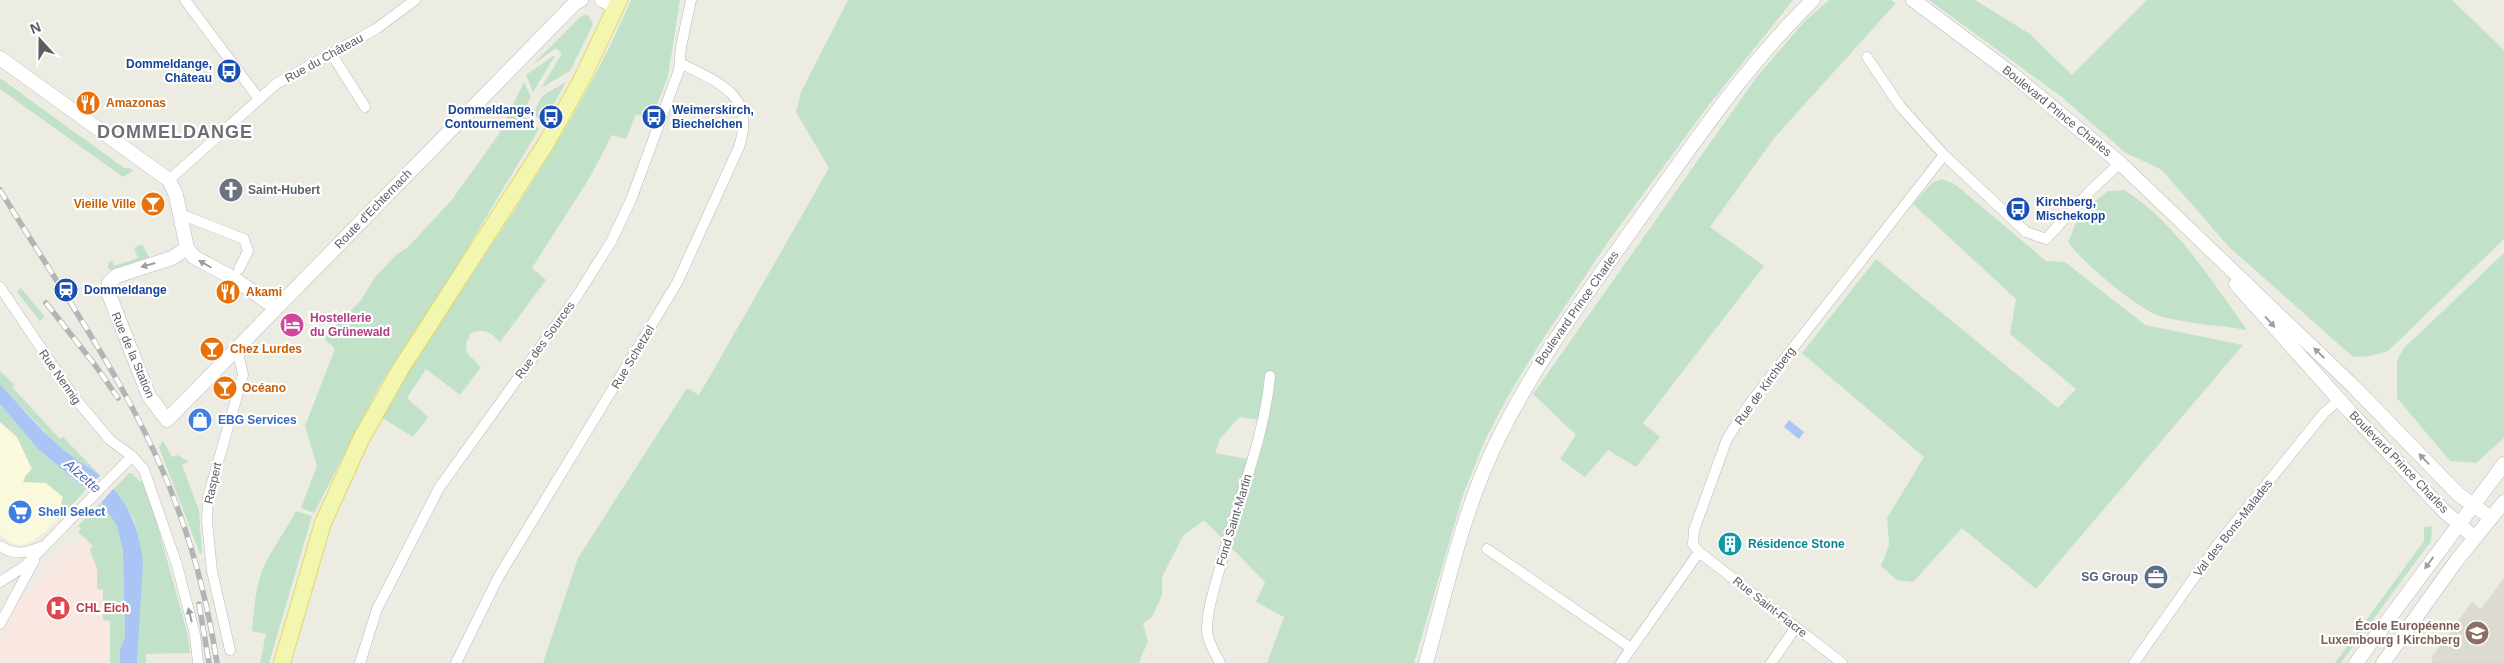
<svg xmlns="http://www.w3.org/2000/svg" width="2504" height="663" font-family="Arial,sans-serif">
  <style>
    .commercial { fill: #faf9db }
    .education { fill: #dcdbd2 }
    .medical { fill: #f8e8e1 }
    .green { fill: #c2e1c9; fill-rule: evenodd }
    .water { fill: #aac5f5 }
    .pier { fill: #ecece3 }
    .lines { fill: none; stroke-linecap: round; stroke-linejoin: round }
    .street-casing { stroke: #b8b9be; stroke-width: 11 }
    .secondary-casing { stroke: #b9bac0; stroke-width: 15 }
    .primary-casing { stroke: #e1d867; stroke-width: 18 }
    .street { stroke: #fff; stroke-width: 10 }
    .secondary { stroke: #fff; stroke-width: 14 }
    .primary { stroke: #f3f6af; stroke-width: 16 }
    .rail-casing { stroke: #b3b4b4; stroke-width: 5.5 }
    .rail { stroke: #fff; stroke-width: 4; stroke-dasharray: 11; stroke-linecap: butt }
    .oneway { fill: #9d9ea1 }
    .labels { text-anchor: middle; stroke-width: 4.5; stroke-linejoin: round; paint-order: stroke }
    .street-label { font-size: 12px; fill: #5b5d62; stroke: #fff }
    .transit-label { font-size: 12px; font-weight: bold; fill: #164399; stroke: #fff; text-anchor: start }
    .food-label { font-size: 12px; font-weight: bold; fill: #c56008; stroke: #fff; text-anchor: start }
    .worship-label { font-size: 12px; font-weight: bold; fill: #5b616d; stroke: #fff; text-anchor: start }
    .hotel-label { font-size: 12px; font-weight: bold; fill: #b23c85; stroke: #fff; text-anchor: start }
    .shop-label { font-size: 12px; font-weight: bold; fill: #366cbe; stroke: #fff; text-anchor: start }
    .culture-label { font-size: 12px; font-weight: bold; fill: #0d838f; stroke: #fff; text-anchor: start }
    .service-label { font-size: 12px; font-weight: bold; fill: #4e5e75; stroke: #fff; text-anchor: end }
    .health-label { font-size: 12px; font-weight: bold; fill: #be3a42; stroke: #fff; text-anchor: start }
    .education-label { font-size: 12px; font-weight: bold; fill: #785e54; stroke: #fff; text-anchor: end }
    .water-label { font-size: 14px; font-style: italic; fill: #506db5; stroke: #fff }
    .district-label { font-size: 18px; font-weight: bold; letter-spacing: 1px; fill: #6c6f74; stroke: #fff }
  </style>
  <rect width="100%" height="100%" fill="#ecece3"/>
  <path class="commercial" d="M0,422l17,15 15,33 31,27 -2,7 6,6 -22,22 -15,11 -10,2 -10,-2 -10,-8z"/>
  <path class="education" d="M2504,578v85h-73l2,-4 -2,-1 41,-56 9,7z"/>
  <path class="medical" d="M84,537l9,9 -3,4 7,20v19l6,1v30l7,1v42h-110v-21l18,-42 55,-60 4,4z"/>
  <path class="green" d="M631,0h49l-12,76 -17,44 -15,-6 -10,25 -14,-4 -22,42 -58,91 14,12 -46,62c-10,-10 -15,-14 -29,-9l-5,10 1,10 14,14 -21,28 -34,-26 -19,29 21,19 -15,20 -32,-20c83,-140 186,-267 250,-417z
    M848,0h945l-85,106 -100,136 -71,106 -30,50 -22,42 -22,55 -49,168h-147l17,-46 -28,-15 9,-20 -61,-62 -21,16 -21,41v18l-10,22 -9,7 5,17 -9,22h-596l35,-105 109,-170 12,7 130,-227 -33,-56 5,-20zM1239,417l24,3 -10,40 -38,-7 5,-14z
    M1829,0h62l5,3 -121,134 -65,90 54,39 -121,157 17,14 -24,30 -28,-17 -23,27 -25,-18 16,-24 -43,-41 223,-316 48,-56z
    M1929,0h46l55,34 42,41 75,-75h305l52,50v189l-116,112 -18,5 -17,1 -124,-110 -67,-77 -36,-17 -63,-55z
    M588,15l5,9 -23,47 -29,17 21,-34 -6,-6 -25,18 50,-50z
    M553,56h2l-22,36 -7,-17z
    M0,78l124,90h6l3,3 -10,6 -123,-88z
    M524,82l7,15 -9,17 17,15 -99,165 -60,91 -66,128 -13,-5 16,-42 -12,-40 30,-77 -11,-11 37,-38 15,-24 21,-22 10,-6 44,-47 48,-67z
    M566,82l-23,41 -10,-10 9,-17z
    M1942,179l14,6 90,76 19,1 80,63 98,20 -207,244 -74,-61 -49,54 -16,-2 -16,-14 8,-21 -2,-27 37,-61 -122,-104 74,-94 182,149 18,-19 -66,-55 6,-35 -103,-95 19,-21z
    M2124,190c50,30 89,93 123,140 -28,-5 -60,-6 -87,-14 -24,-8 -77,-53 -92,-74l9,-22 17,-18 14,-11z
    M142,244l8,15 -39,11 -3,-2v-5l4,-3 2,6 24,-8 -4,-10z
    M2504,253v185l-28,25 -26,-2 -53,-63v-37l6,-12z
    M21,288l24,29 -5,4 -23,-29z
    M0,371l15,14 -3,2 48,52 3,-2 37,38 -42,-29 -58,-62z
    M0,404l38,45 48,41 -19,20 -6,-6 2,-7 -17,-14 -23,-1 3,-7 6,-6 -15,-32 -17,-15z
    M163,441l9,16 6,-2 11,7 -7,3 17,45 3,43 -2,1 -41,-107z
    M129,473h3l8,9 3,-1 12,35 33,120 2,17 -44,1v9h-9l4,-115 -7,-29 -21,-29z
    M101,502l16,24 6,25 2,86 -5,12v14h-10v-42l-7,-1v-30l-6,-1v-20l-7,-19 3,-4 -15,-14 3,-4 -3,-2z
    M296,511l16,5 -43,147h-9l6,-29 -14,-3c2,-21 3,-42 11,-62 8,-20 23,-38 33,-58z
    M2432,526l-1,15 -90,122h-6l89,-122v-14z"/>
  <path class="water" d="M0,384c19,20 37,43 58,61 12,11 27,19 40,29 28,22 42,54 45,89l-6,100h-17v-14l5,-12 -2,-86 -6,-25 -16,-24 -63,-53 -38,-45z
    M1789,420l15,12 -5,7 -15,-12z"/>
  <path class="pier" d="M102,474l12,14 -14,16 -16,-13z"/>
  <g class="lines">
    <defs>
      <path id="street" d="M185,0l74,99
        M331,53l34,54
        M1867,57l33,49 44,49
        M169,180l107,-96 100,-55 39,-29
        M180,214l64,25 4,12 -9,18
        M0,287l74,110 36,43 22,16 12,14 33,95 18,70 3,28
        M0,546c15,10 26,7 43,0
        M1487,549l144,99
        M0,582l25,-16 107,-110
        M0,624l34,-63
        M230,650l-18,-79 -5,-50 1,-24 35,-122 -6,-27
        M360,663l17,-54 62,-121 138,-192 34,-54 20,-42 48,-130 2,-23 10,-47
        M456,663l43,-87 178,-293 62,-136c17,-52 -19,-64 -59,-84
        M1220,663c-5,-10 -12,-20 -13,-32 0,-22 8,-45 14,-67 16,-63 43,-123 49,-188
        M1621,663l78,-111
        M1771,663l25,-36
        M1842,663l-143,-111 -6,-8 1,-14 33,-91 23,-36 194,-248 82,77 20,7 44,-48 30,-28
        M2134,663l84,-119 106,-131 16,-14"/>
      <path id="secondary" d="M602,0l14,7
        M1913,0l98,73 109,90 234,224 104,107 33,24
        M0,58l169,122 7,15 11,53 7,9 39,21 43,30
        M187,248l-15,10 -56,18 -7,7 -1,9 41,104 18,24 407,-416 7,-4
        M2236,284l115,129 93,98 31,27
        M1426,663c19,-68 35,-144 65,-209 40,-87 97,-162 152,-240 53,-74 104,-150 170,-214
        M2356,663l148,-199
        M2383,663l74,-103 47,-58"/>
      <path id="primary" d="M282,663l41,-140 38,-84 39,-69 145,-225 37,-66 37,-79"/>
    </defs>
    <use href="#street" class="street-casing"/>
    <use href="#secondary" class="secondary-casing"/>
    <use href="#primary" class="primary-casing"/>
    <use href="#street" class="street"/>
    <use href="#secondary" class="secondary"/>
    <use href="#primary" class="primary"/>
    <defs>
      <path id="rail" d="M0,190c63,104 138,207 179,322 18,49 30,99 38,151
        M46,303l49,62 23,33
        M199,604l10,59"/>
    </defs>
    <use href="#rail" class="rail-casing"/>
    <use href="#rail" class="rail"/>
  </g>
  <defs><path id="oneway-solid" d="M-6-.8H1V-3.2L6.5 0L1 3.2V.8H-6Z" transform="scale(1.25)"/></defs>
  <g class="oneway">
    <use href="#oneway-solid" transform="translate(205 264) rotate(-150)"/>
    <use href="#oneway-solid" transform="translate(148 265) rotate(164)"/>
    <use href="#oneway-solid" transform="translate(2270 322) rotate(48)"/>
    <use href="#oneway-solid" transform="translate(2319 353) rotate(-136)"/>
    <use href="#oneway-solid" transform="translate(2424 459) rotate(-134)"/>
    <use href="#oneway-solid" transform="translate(2429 563) rotate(126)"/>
    <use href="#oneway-solid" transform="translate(190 615) rotate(-104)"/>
  </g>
  <defs>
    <symbol id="bus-disc" viewBox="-11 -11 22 22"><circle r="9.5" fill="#1a4fb4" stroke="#fff"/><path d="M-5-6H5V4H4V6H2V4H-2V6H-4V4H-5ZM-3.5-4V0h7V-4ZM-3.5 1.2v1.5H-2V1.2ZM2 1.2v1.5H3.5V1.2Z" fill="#fff"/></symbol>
    <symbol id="restaurant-disc" viewBox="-11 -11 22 22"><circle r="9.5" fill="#e8710a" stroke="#fff"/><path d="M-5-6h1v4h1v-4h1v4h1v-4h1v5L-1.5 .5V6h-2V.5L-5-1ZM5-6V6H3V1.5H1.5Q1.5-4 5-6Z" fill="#fff"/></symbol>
    <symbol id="church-disc" viewBox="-11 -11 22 22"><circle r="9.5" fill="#6b7280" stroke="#fff"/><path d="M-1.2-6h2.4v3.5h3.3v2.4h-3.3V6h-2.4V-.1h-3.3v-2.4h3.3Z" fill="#fff"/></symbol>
    <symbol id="bar-disc" viewBox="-11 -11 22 22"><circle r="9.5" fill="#e8710a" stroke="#fff"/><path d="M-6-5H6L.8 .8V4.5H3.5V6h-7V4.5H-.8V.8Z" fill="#fff"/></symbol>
    <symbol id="station-disc" viewBox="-11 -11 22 22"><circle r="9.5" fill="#1a4fb4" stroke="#fff"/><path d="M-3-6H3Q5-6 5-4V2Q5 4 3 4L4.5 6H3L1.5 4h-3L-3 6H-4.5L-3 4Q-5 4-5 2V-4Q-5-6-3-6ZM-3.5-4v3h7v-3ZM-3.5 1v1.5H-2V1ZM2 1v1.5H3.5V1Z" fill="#fff"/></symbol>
    <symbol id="hotel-disc" viewBox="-11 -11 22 22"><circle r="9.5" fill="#d1479c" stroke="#fff"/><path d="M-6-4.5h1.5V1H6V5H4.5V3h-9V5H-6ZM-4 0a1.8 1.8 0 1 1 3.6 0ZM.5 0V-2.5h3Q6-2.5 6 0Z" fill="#fff"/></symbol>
    <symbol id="shop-disc" viewBox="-11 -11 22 22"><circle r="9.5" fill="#3f7fe0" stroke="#fff"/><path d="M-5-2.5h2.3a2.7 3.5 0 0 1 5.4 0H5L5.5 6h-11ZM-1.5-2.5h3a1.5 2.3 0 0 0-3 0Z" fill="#fff"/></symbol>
    <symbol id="supermarket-disc" viewBox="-11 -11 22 22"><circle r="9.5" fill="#3f7fe0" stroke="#fff"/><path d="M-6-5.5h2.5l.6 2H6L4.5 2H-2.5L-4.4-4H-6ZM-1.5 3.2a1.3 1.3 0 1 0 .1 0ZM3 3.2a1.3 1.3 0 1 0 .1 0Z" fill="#fff"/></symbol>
    <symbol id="building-disc" viewBox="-11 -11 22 22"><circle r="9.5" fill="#0f9aa8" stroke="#fff"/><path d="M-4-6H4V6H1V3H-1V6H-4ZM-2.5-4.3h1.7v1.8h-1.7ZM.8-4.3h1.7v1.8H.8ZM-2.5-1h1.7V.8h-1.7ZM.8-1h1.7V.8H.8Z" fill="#fff"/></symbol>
    <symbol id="office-disc" viewBox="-11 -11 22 22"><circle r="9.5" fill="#5c6f8a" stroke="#fff"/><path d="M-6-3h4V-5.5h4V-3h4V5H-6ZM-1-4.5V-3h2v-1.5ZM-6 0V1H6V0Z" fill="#fff"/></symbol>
    <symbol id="hospital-disc" viewBox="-11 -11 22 22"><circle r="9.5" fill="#e0444e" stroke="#fff"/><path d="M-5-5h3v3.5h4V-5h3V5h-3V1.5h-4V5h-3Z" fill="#fff"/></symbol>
    <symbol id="school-disc" viewBox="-11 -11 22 22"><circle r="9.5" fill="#8d6e63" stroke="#fff"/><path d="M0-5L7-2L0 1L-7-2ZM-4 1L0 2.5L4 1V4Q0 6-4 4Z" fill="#fff"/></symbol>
  </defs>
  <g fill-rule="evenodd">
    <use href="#bus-disc" x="215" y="57" width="28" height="28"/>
    <use href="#restaurant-disc" x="74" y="89" width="28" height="28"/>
    <use href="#bus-disc" x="537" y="103" width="28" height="28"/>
    <use href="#bus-disc" x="640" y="103" width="28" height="28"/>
    <use href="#church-disc" x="217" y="176" width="28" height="28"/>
    <use href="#bar-disc" x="139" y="190" width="28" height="28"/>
    <use href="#bus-disc" x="2004" y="195" width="28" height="28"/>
    <use href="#station-disc" x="52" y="276" width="28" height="28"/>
    <use href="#restaurant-disc" x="214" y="278" width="28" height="28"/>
    <use href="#hotel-disc" x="278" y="311" width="28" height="28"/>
    <use href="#bar-disc" x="198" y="335" width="28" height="28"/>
    <use href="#bar-disc" x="211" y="374" width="28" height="28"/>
    <use href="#shop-disc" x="186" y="406" width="28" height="28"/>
    <use href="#supermarket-disc" x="6" y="498" width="28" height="28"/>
    <use href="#building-disc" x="1716" y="530" width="28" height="28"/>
    <use href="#office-disc" x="2142" y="563" width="28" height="28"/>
    <use href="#hospital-disc" x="44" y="594" width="28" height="28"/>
    <use href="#school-disc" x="2463" y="619" width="28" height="28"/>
  </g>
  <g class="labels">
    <g class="street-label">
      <text transform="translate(324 58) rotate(-29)" y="4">Rue du Château</text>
      <text transform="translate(2057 111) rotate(39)" y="4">Boulevard Prince Charles</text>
      <text transform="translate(373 209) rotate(-46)" y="4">Route d'Echternach</text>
      <text transform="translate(1577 308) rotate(-55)" y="4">Boulevard Prince Charles</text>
      <text transform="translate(545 340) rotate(-54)" y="4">Rue des Sources</text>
      <text transform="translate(133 355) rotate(67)" y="4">Rue de la Station</text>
      <text transform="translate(633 357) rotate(-59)" y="4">Rue Schetzel</text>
      <text transform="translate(60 377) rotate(55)" y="4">Rue Nennig</text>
      <text transform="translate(1765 386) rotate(-54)" y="4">Rue de Kirchberg</text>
      <text transform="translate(2399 462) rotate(46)" y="4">Boulevard Prince Charles</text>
      <text transform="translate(213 483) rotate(-77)" y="4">Raspert</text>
      <text transform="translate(1234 520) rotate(-73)" y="4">Fond Saint-Martin</text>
      <text transform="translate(2233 528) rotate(-52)" y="4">Val des Bons-Malades</text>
      <text transform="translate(1770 607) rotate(38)" y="4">Rue Saint-Fiacre</text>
    </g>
    <g class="transit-label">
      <text x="212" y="68" text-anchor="end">Dommeldange,<tspan x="212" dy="14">Château</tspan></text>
      <text x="534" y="114" text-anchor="end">Dommeldange,<tspan x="534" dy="14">Contournement</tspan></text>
      <text x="672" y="114">Weimerskirch,<tspan x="672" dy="14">Biechelchen</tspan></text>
      <text x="2036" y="206">Kirchberg,<tspan x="2036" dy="14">Mischekopp</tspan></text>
      <text x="84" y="294">Dommeldange</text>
    </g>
    <g class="food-label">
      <text x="106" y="107">Amazonas</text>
      <text x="136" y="208" text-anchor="end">Vieille Ville</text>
      <text x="246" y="296">Akami</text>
      <text x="230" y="353">Chez Lurdes</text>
      <text x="242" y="392">Océano</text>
    </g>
    <g class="worship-label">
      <text x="248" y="194">Saint-Hubert</text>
    </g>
    <g class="hotel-label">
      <text x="310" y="322">Hostellerie<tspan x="310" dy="14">du Grünewald</tspan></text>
    </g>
    <g class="shop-label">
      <text x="218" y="424">EBG Services</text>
      <text x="38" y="516">Shell Select</text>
    </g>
    <g class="culture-label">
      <text x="1748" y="548">Résidence Stone</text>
    </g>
    <g class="service-label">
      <text x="2138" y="581">SG Group</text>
    </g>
    <g class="health-label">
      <text x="76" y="612">CHL Eich</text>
    </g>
    <g class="education-label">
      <text x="2460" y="630">École Européenne<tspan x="2460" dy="14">Luxembourg I Kirchberg</tspan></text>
    </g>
    <g class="water-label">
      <text transform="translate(83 476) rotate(41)" y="5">Alzette</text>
    </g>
    <g class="district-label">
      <text x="175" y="138">DOMMELDANGE</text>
    </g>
  </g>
  <g transform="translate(40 40) rotate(339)" stroke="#ffffff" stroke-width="4" paint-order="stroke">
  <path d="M0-4L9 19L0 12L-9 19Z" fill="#5b5d62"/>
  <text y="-8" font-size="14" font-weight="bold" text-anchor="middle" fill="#5b5d62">N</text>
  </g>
</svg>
